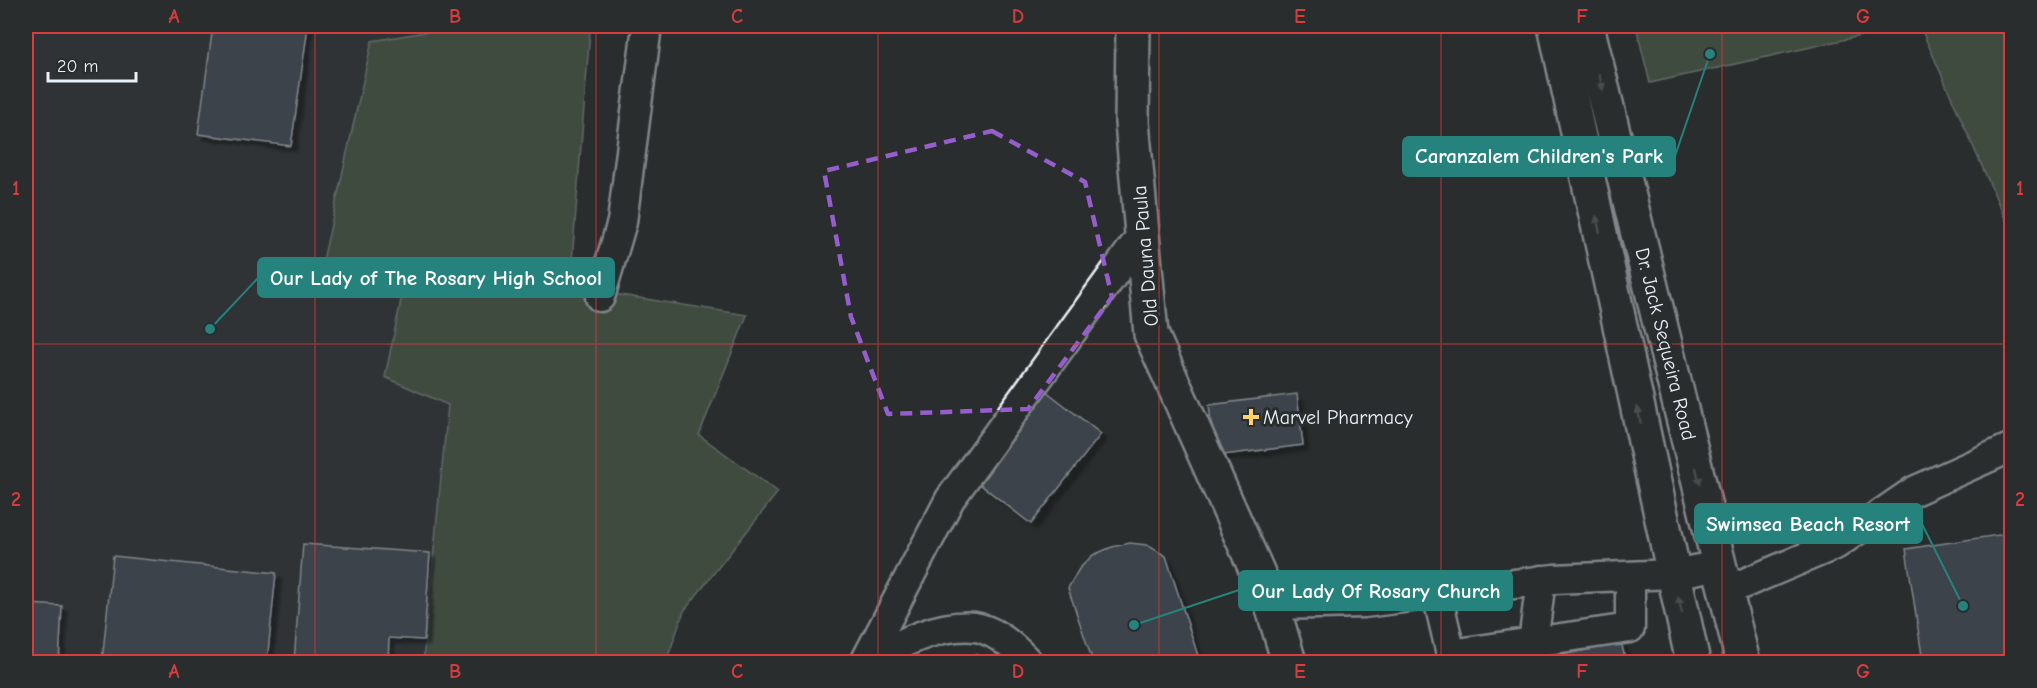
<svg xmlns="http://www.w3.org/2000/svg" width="2037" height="688" font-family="'Comic Neue',sans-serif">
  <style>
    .built { fill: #363b41 }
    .green { fill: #5b6f59; stroke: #a2b0a8; stroke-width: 1.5 }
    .building { fill: #525d6d; stroke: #e8f1f8; stroke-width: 1.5; filter: url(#shadow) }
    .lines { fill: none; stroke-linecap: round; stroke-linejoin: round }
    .street-casing { stroke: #e8f1f8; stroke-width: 33 }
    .secondary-casing { stroke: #e8f1f8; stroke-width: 38 }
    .primary-casing { stroke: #e8f1f8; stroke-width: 38 }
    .street { stroke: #2a2d2e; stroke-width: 28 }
    .secondary { stroke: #2a2d2e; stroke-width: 33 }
    .primary { stroke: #2a2d2e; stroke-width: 33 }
    .oneway { fill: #6c7275 }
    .marked { fill: none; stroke: #965dcd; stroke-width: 4.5; stroke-dasharray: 12 8; stroke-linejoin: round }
    .grid { fill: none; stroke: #d83c3d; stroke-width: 1.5; stroke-opacity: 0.55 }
    .poi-dot { fill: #ffd166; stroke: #2a2d2e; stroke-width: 2 }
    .labels { text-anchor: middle; stroke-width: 6; stroke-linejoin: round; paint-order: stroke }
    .street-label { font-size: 20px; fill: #e8f1f8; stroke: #2a2d2e }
    .poi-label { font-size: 20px; fill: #e8f1f8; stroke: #2a2d2e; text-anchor: start }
    .leader { fill: none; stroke: #25827c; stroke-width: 2 }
    .callout-dot { fill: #25827c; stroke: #2a2d2e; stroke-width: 2 }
    .callout { fill: #25827c; stroke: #25827c; stroke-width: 2 }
    .callout-label { font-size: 21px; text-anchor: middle; font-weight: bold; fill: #fff }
    .neatline { fill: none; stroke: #d83c3d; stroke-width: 2 }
    .grid-label { font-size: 20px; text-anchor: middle; font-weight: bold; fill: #d83c3d }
  </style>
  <defs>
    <filter id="shadow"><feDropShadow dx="5.5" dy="5.5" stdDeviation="1.5" flood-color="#0009"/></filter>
  </defs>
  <rect width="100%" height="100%" fill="#2a2d2e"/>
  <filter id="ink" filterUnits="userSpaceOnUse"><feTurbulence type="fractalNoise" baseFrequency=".0167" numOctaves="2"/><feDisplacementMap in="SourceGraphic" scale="12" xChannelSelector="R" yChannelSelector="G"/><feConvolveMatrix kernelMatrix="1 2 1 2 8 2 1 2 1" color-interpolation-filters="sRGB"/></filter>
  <g filter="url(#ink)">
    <path class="built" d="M26,26h409l-113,239 83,16 -20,96 63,28 -25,257h-397z"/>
    <path class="green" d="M435,26h140l15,4 -20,257 177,28 -48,120 79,57 -94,119 -18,51h-243l25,-257 -63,-28 20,-96 -83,-16 50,-224 59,-10z
      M1636,26h269l-255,57z
      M1920,26h91v206z"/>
    <path class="building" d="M213,26h95l-17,120 -93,-12z
      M1046,391l55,43 -70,90 -55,-43z
      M1297,394l6,51 -88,11 -6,-51z
      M2012,533v129h-89l-17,-113z
      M1130,543l17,2 19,11 34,106h-107l-25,-74 11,-19 14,-14 19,-8z
      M303,544l127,9 -6,87 -35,-2 -1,24h-94z
      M113,556l163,17 -9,89h-165z
      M26,604l36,2 -3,56h-33z
      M1621,642l5,20h-85l-1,-2z
      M976,654l4,8h-23z
      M1530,656l2,6h-61z"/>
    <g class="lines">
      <defs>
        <path id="street" d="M600,297l22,-75 25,-196
          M1726,591l111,-47 77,-53 98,-44
          M1437,594l14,60 179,-26v-52
          M1272,605l92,-2 190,-24 119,-5 47,-9
          M865,662l85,-163 192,-264
          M866,662c32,-17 71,-39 109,-35 20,3 40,21 53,35
          M1537,662l-4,-19 8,-63"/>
        <path id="secondary" d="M1133,26l-1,96 19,212 121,271 17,57"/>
        <path id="primary" d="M1555,26l138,636
          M1587,26l156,636"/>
      </defs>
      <use href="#street" class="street-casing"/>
      <use href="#secondary" class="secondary-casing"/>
      <use href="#primary" class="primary-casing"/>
      <use href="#street" class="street"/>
      <use href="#secondary" class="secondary"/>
      <use href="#primary" class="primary"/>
    </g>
    <defs><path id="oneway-solid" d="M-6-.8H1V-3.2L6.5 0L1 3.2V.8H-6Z" transform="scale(1.5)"/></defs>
    <g class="oneway">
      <use href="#oneway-solid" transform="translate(1601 82) rotate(76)"/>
      <use href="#oneway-solid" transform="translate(1598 224) rotate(-102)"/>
      <use href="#oneway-solid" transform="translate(1639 415) rotate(-102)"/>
      <use href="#oneway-solid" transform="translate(1698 476) rotate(76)"/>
      <use href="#oneway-solid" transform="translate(1680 605) rotate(-103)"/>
    </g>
  </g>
  <path d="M0 0H2037V688H0ZM992,131l93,51 27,115 -84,112 -140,5 -37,-97 -27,-146z" fill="#2a2d2e" fill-opacity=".55" fill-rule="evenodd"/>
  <path class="marked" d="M992,131l93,51 27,115 -84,112 -140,5 -37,-97 -27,-146z"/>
  <path class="grid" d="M315,26v636M596,26v636M878,26v636M1159,26v636M1441,26v636M1722,26v636M26,344h1986"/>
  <path class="poi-dot" d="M1248 408h6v6h6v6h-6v6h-6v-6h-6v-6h6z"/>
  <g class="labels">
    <g class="street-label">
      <text transform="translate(1145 256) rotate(-95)" y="7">Old Dauna Paula</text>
      <text transform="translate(1666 344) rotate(76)" y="7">Dr. Jack Sequeira Road</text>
    </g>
    <g class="poi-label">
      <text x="1263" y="424">Marvel Pharmacy</text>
    </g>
  </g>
  <path class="leader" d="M1710 54L1675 156M210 329L258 278M1963 606L1922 524M1134 625L1239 590"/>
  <g class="callout-dot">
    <circle cx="1710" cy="54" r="6"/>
    <circle cx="210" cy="329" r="6"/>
    <circle cx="1963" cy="606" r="6"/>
    <circle cx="1134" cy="625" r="6"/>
  </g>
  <g class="callout">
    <rect x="1403" y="137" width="272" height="39" rx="6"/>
    <rect x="258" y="258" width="356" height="39" rx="6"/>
    <rect x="1695" y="504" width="227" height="39" rx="6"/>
    <rect x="1239" y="571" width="273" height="39" rx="6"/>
  </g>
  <g class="callout-label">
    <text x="1539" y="163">Caranzalem Children's Park</text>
    <text x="436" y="285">Our Lady of The Rosary High School</text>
    <text x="1808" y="531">Swimsea Beach Resort</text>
    <text x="1376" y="598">Our Lady Of Rosary Church</text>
  </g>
  <rect width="2037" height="688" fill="none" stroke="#2a2d2e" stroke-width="66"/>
  <path d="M48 72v9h88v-9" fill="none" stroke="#e8f1f8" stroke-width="3"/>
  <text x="57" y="72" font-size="18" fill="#e8f1f8" stroke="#2a2d2e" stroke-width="4.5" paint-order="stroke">20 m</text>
  <rect x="33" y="33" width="1971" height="622" class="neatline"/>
  <g class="grid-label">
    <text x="174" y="23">A</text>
    <text x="455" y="23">B</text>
    <text x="737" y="23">C</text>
    <text x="1018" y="23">D</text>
    <text x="1300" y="23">E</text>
    <text x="1582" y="23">F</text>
    <text x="1863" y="23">G</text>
    <text x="16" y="195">1</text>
    <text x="2020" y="195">1</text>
    <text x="16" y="506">2</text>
    <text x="2020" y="506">2</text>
    <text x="174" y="678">A</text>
    <text x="455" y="678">B</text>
    <text x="737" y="678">C</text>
    <text x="1018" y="678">D</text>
    <text x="1300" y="678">E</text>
    <text x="1582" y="678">F</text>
    <text x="1863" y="678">G</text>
  </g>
</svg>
